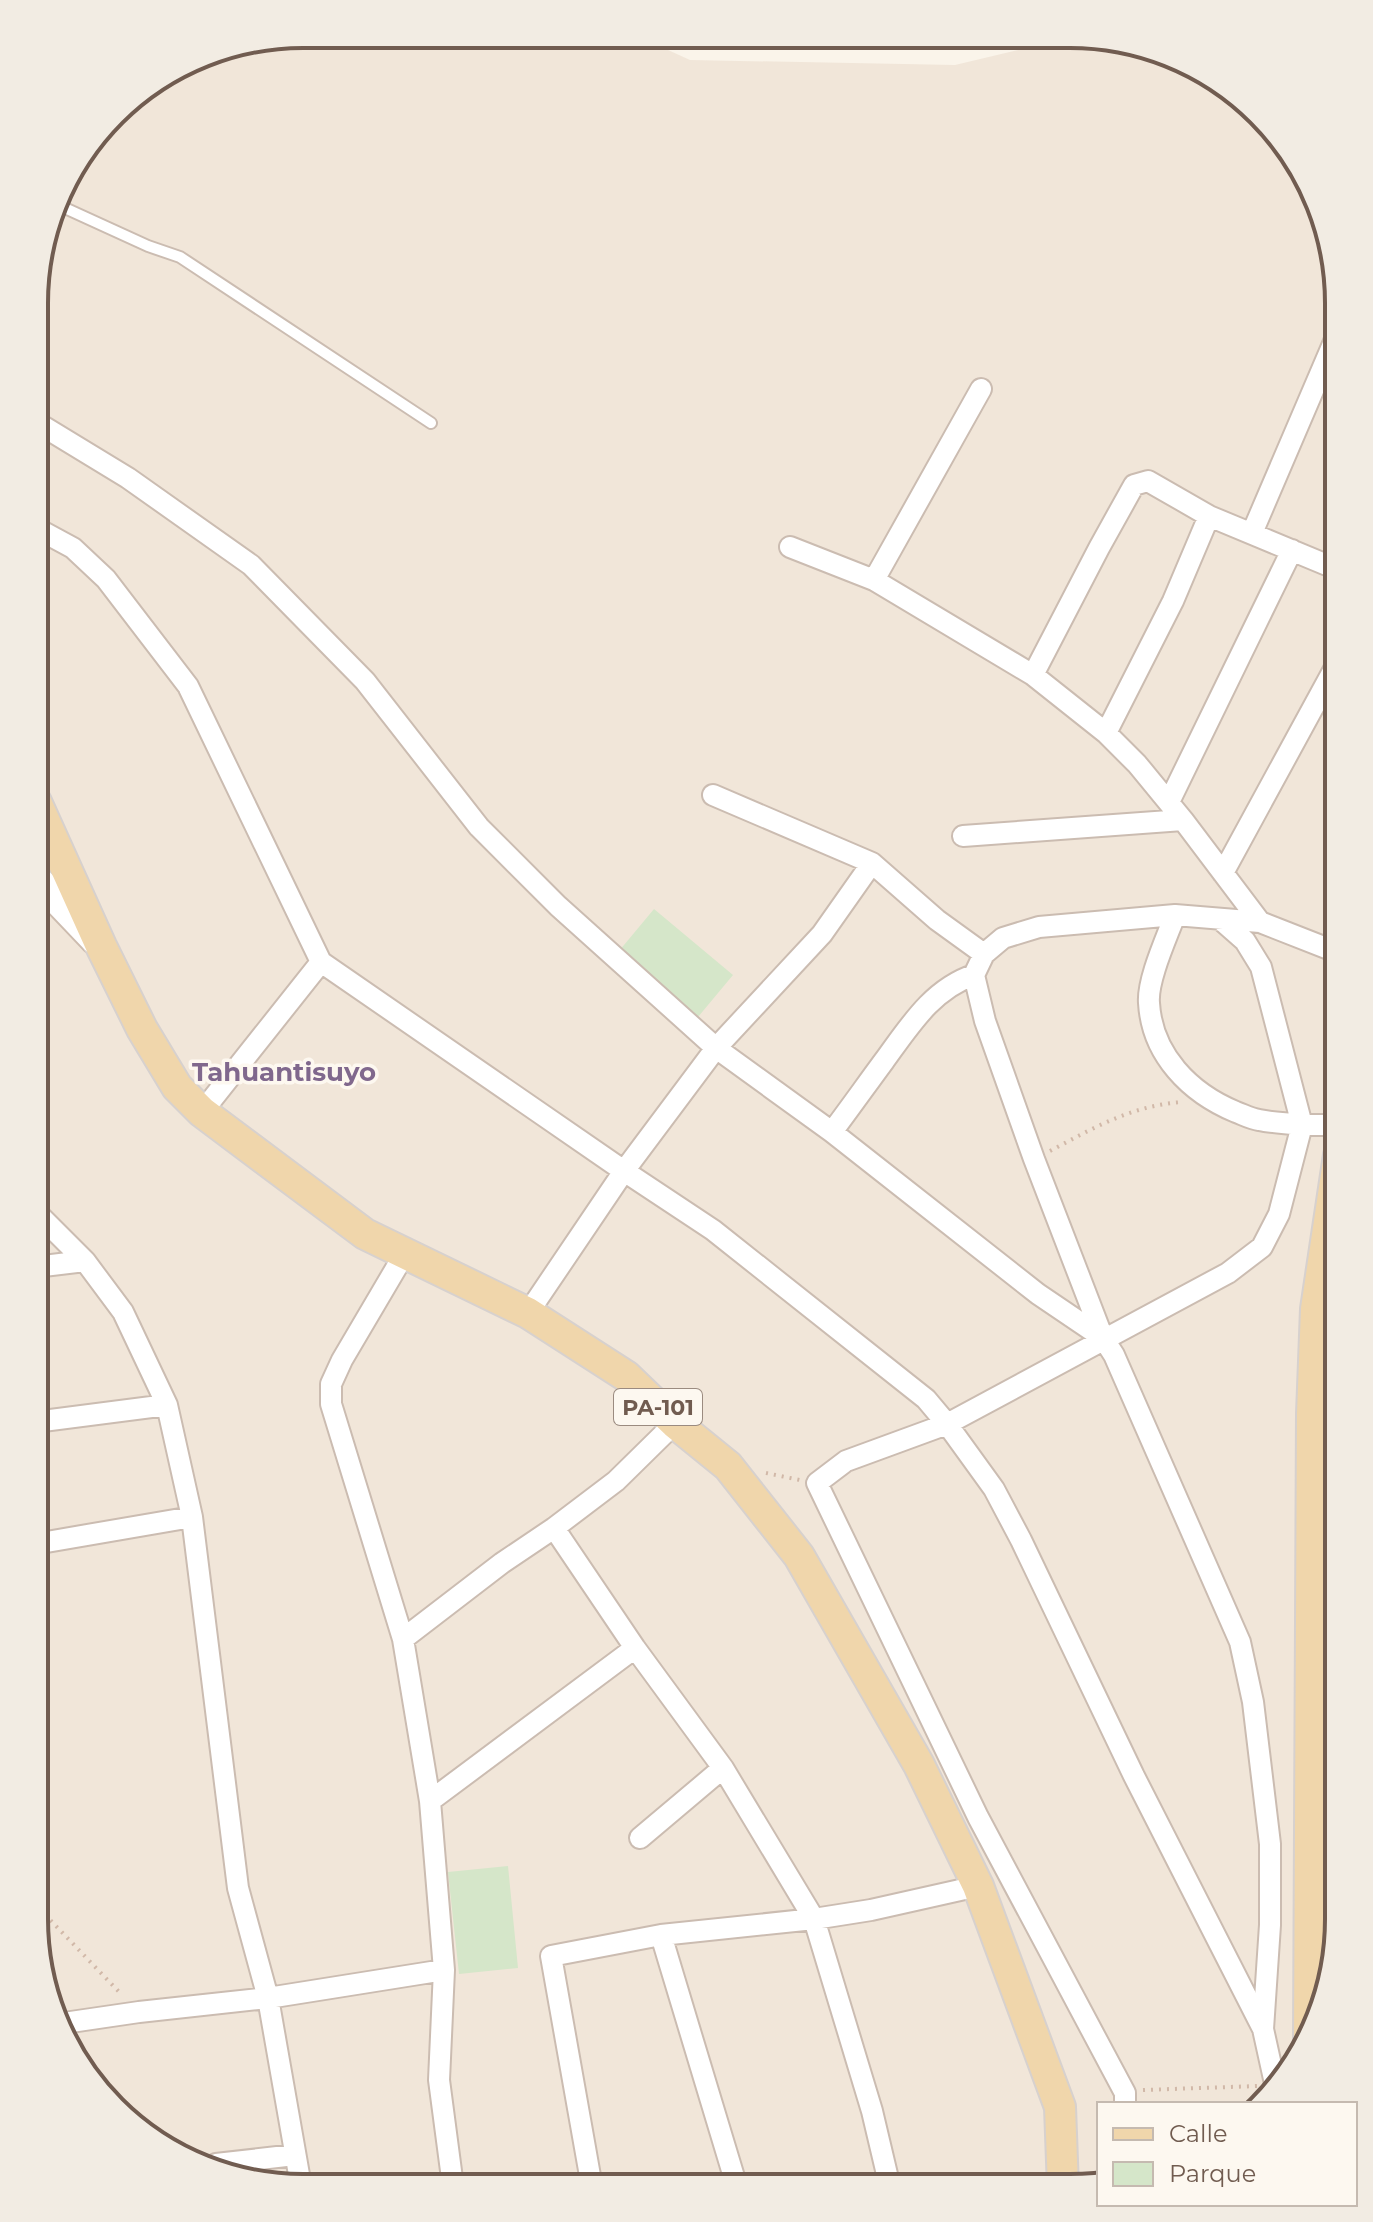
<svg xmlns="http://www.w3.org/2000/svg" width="1373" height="2222" font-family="Montserrat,sans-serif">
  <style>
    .residential { fill: #f1e6d9 }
    .green { fill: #d5e6c9 }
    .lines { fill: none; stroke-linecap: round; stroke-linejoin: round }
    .lane-casing { stroke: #cbbcb1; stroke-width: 14 }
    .street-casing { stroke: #cbbcb1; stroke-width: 24 }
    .secondary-casing { stroke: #cdbcaf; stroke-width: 32 }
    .primary-casing { stroke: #d7d1ce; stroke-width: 34 }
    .path { stroke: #d1b8a8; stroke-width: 4; stroke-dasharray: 2 6; stroke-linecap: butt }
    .lane { stroke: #fff; stroke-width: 10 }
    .street { stroke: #fff; stroke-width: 20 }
    .secondary { stroke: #fff; stroke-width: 28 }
    .primary { stroke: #f0d6ab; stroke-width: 30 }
    .labels { text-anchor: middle; stroke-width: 7; stroke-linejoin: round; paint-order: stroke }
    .shield { fill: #fdf8f0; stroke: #9b8b80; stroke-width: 2 }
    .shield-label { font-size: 22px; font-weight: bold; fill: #715c50 }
    .neighbourhood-label { font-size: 26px; font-weight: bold; fill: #80688d; stroke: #fdf8f0 }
    .rim { fill: none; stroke: #715c50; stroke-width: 4 }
  </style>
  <rect width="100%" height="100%" fill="#faf4ea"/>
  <path class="residential" d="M303,34l332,1 55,25 265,5 121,-29h29l129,54 85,111 20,102 -1,1634 -19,84 -35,61 -29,22h-156v78l-29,6 -801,-2 -130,-54 -85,-111 -20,-102 2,-1650 26,-85 63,-83 76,-47z"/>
  <path class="green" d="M654,909l79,66 -35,42 -79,-66z
    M508,1866l10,102 -59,6 -11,-102z"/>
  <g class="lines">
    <defs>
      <path id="lane" d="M56,204l92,42 32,11 251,166"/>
      <path id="street" d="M36,422l92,56 123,87 114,116 114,146 79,79 158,142 116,84 206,162 65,44
        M36,528l37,20 33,31 82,107 133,276 303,209 89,59 213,169 21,25 47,65 27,51 113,236 129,253 13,59
        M1252,533l87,-203
        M790,547l84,33 159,95 73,58 31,31 46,56 77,102
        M874,580l107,-191
        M1033,675l66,-127 35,-63 14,-4 61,35 130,54
        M1106,733l67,-132 36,-85
        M713,795l159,68 65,57 47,34
        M1169,802l123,-252
        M963,836l220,-16
        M1223,873l116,-213
        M1175,915c-8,22 -28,65 -26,88 3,52 41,90 87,109 8,3 15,7 23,8 14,3 29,3 43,5l-41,-158 -16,-26 -25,-22
        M202,1112l119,-150
        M832,1132c18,-24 35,-48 52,-71 25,-34 48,-72 90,-86
        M35,1211l50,50 38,51 44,93 25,112 46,371 30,110 33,188
        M405,1253l-63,107 -11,24v20l72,235 27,162 14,169 -5,110 14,106
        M35,1267l50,-6
        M528,1313l96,-142 92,-123 106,-114 50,-71
        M1312,1414l27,3
        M35,1422l132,-17
        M554,1528l81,120 88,120 91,151 58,192 18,76
        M35,1544l157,-27
        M403,1639l99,-76 52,-35 62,-47 59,-58
        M430,1801l205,-153
        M640,1838l83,-70
        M661,1935l76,252
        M57,2024l82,-12 129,-14 176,-28
        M1263,2029l7,-104v-81l-17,-142 -13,-60 -126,-287 -11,-17 -69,-179 -49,-138 -11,-46 10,-21 19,-16 36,-11 136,-12 85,7 79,31
        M1125,2104v-11l-147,-276 -161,-334 29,-22 101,-37 281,-151 34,-26 17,-33 23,-89h37
        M216,2164l79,-9
        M592,2187l-41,-231 110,-21 153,-16 57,-9 107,-24"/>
      <path id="secondary" d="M35,877l60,63"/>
      <path id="primary" d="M36,802l65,144 41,83 35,58 25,25 163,122 163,79 98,63 49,47 53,43 71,90 120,209 59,121 82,221 3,81
        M1309,2039l3,-625 4,-105 23,-154"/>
    </defs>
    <use href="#lane" class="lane-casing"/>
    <use href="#street" class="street-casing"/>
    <use href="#secondary" class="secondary-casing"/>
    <use href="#primary" class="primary-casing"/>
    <path class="path" d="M36,560l5,-9
      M1050,1151c43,-23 83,-46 133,-49
      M766,1473l34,7
      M34,1903l87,91
      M1143,2090l115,-4"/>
    <use href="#lane" class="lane"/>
    <use href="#street" class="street"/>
    <use href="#secondary" class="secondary"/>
    <use href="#primary" class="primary"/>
  </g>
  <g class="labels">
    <rect class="shield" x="614" y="1389" width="88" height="36" rx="6"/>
    <g class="shield-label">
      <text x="658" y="1415">PA-101</text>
    </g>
    <g class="neighbourhood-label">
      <text x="284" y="1081">Tahuantisuyo</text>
    </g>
  </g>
  <path d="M0 0H1373V2222H0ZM303 48H1070A255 255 0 0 1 1325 303V1919A255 255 0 0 1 1070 2174H303A255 255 0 0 1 48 1919V303A255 255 0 0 1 303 48Z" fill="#f2ece3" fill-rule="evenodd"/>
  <path class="rim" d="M303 48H1070A255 255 0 0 1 1325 303V1919A255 255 0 0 1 1070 2174H303A255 255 0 0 1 48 1919V303A255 255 0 0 1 303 48Z"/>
  <rect x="1097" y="2102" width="260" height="104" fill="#fdf8f0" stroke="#c5bab0" stroke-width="2"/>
  <rect x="1113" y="2128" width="40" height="12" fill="#f0d6ab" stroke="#c5bab0" stroke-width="2"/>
  <text x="1169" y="2142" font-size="24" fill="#715c50">Calle</text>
  <rect x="1113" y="2162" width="40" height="24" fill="#d5e6c9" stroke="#c5bab0" stroke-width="2"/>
  <text x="1169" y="2182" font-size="24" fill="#715c50">Parque</text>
</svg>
